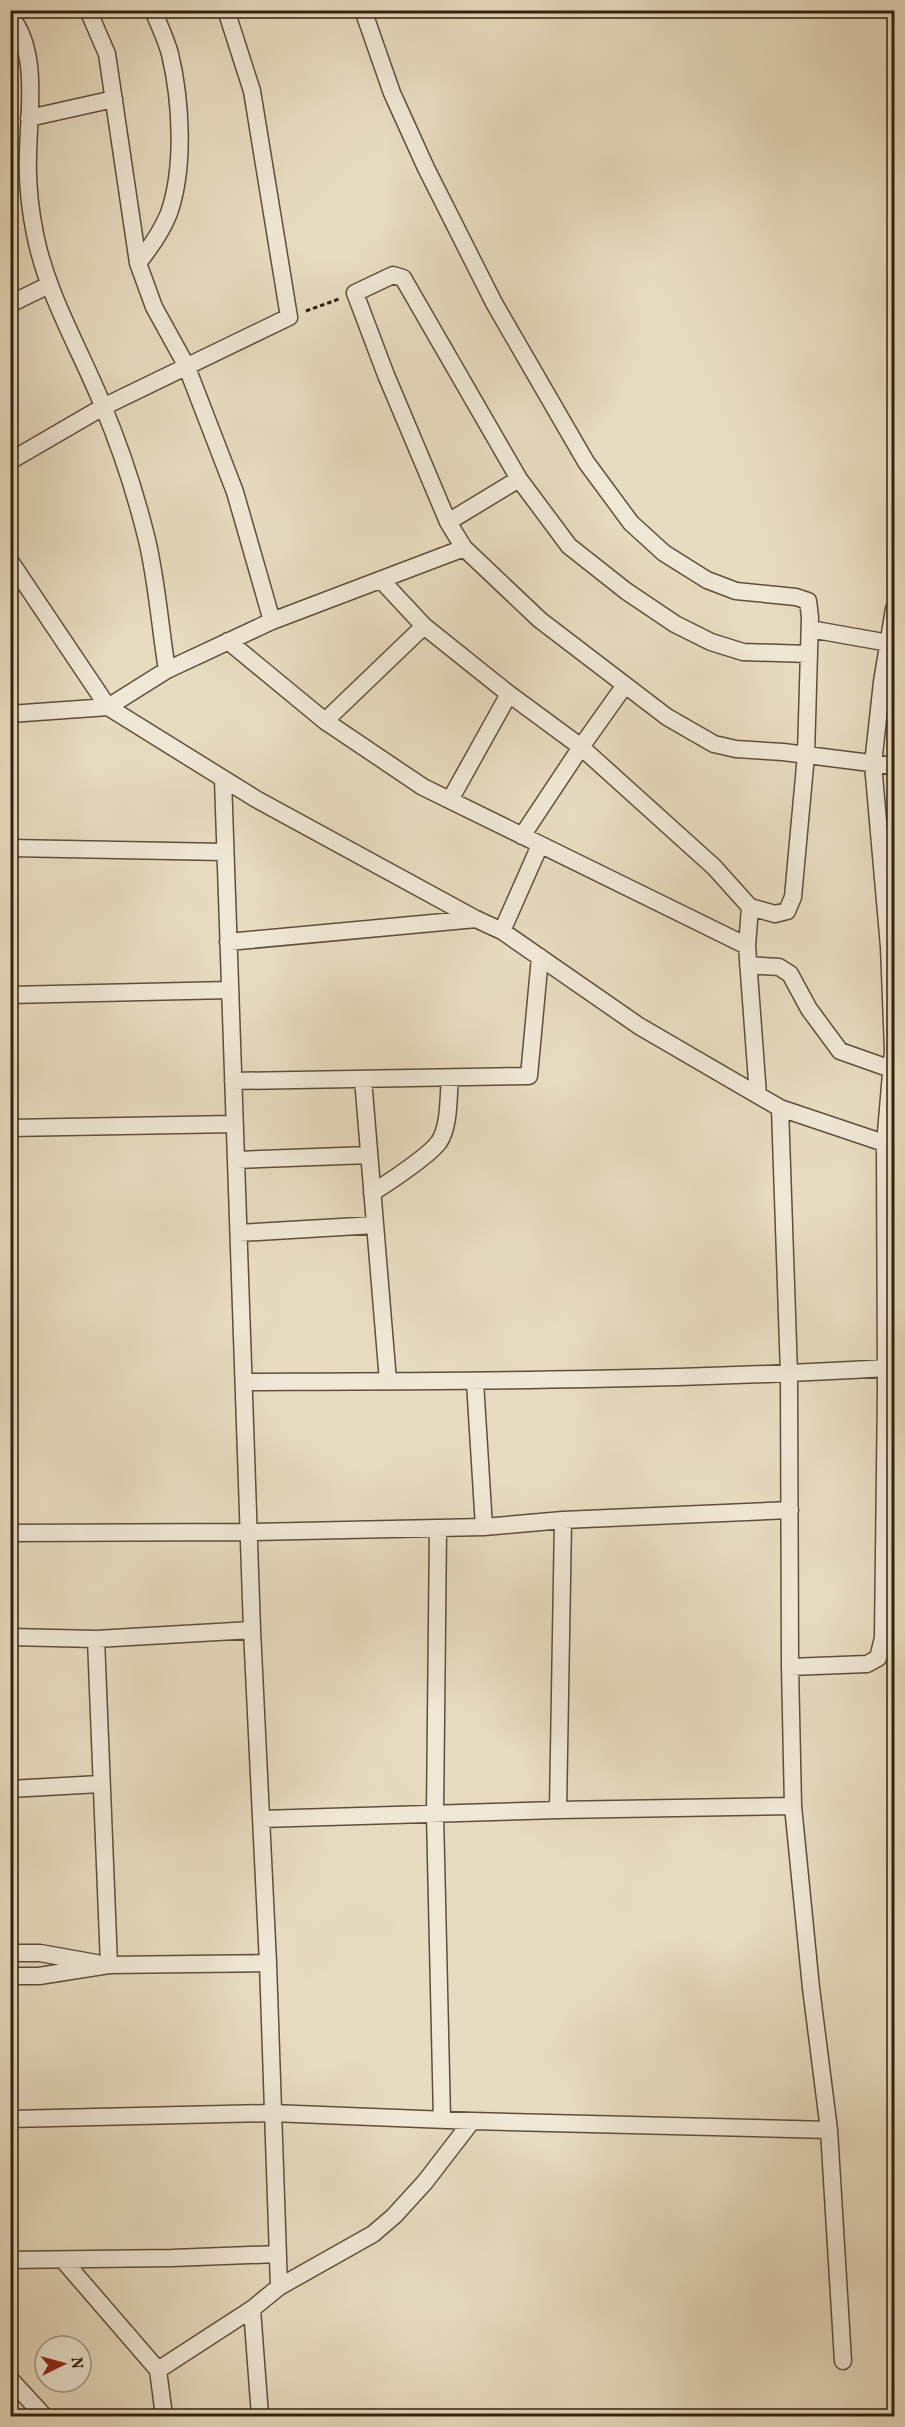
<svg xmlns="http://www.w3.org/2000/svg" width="905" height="2427" font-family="Vollkorn,serif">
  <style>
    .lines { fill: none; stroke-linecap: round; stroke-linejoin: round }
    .minor-casing { stroke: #5f4f3a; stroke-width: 19 }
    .path { stroke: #31200e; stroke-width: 3; stroke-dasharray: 4.5 3; stroke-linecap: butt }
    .minor { stroke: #f0e8d6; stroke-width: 16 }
  </style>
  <rect width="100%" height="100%" fill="#e8dcc0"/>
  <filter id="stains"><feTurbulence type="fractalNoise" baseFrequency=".00333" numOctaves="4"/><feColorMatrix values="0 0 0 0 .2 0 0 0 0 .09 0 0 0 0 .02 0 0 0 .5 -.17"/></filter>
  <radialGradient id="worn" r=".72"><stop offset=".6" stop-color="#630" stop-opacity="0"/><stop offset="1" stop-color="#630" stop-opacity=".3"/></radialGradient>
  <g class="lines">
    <defs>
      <path id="minor" d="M88,10l19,44 31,209 16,44 32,58 49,127 37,129
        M363,10l29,83 34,75 68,135 92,159 45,61 33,30 43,27 29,11 60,6 12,4 2,16 -4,138 -13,142 -6,14 -12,3 -25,-7 -36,-40 -133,-120 -72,-53 -85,-68 -42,-45
        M10,16c30,35 18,99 18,141 -1,26 2,52 7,77 12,61 45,115 68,172 18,43 33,89 44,134 10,42 13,87 20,130
        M29,118l85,-19
        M138,263c12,-15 24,-32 31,-50 16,-46 12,-113 1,-159 -4,-15 -11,-29 -17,-44
        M10,304l39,-19
        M10,461l93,-54 186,-90 -37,-226 -26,-81
        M448,522l71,-43
        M10,561l98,146 148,92 220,120 26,12 137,95 141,82 113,38
        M810,629l79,14
        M228,641l97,80 98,66 324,159
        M809,654l-66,-2 -32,-10 -36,-18 -49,-33 -57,-45 -50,-67 -116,-201 -10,-3 -38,18 31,82 62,147 16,26 76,72 127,97 47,27 22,5 47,3 111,14
        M10,714l98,-7 59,-37 105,-49 192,-73
        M325,721l99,-95
        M223,779l29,851 16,333 11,324
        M450,800l59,-106
        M522,836l59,-89 44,-62
        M10,848l215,4
        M750,907l-3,39 11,149
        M502,931l38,-86
        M228,942l248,-23
        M748,965l31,2 11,7 19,35 31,42 51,18
        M10,995l220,-5
        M363,1079l25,302
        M233,1081l296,-5 11,-119
        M780,1108l9,266 1,293 3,139 18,182 18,142 14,231
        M10,1128l224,-4
        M237,1160l132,-5
        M372,1193c17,-11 56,-36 67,-51 11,-17 9,-45 11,-64
        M239,1233l136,-8
        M244,1382c214,-1 428,-1 642,-14
        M475,1382l9,145
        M438,1528l-3,286 7,305
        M10,1533l240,-1 234,-5 79,-7 227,-10
        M10,1637l86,2 156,-9
        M96,1639l13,326
        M790,1667l77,-3 11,-6 5,-20 3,-250 -1,-244 8,-94 -4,-103 -16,-183 9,-82 12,-73
        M10,1789l90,-5
        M558,1810l5,-290
        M261,1819l297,-9 235,-4
        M10,1953h30l56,10
        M10,1976h29l70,-11 159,-2
        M10,2119l262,-6 200,8 357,9
        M10,2260l162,-2 106,-4
        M63,2260l95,110 6,46
        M252,2309l8,107
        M158,2370l94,-61 27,-22 94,-53 21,-18 31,-34 47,-61
        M10,2379l34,37"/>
    </defs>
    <use href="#minor" class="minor-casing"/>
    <path class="path" d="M306,311l33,-12"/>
    <use href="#minor" class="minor"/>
  </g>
  <rect width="905" height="2427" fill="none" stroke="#e8dcc0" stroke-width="36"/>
  <rect x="12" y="12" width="881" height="2403" fill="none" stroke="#31200e" stroke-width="3"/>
  <rect x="18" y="18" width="869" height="2391" fill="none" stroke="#31200e" stroke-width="1.5"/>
  <g transform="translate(63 2364) rotate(85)"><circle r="28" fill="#f0e8d6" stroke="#a49886" stroke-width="1.5"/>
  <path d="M0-4.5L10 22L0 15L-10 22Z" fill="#8f2418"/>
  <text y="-9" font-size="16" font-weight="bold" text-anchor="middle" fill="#31200e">N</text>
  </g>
  <rect width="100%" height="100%" filter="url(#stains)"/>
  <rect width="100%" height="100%" fill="url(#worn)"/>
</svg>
